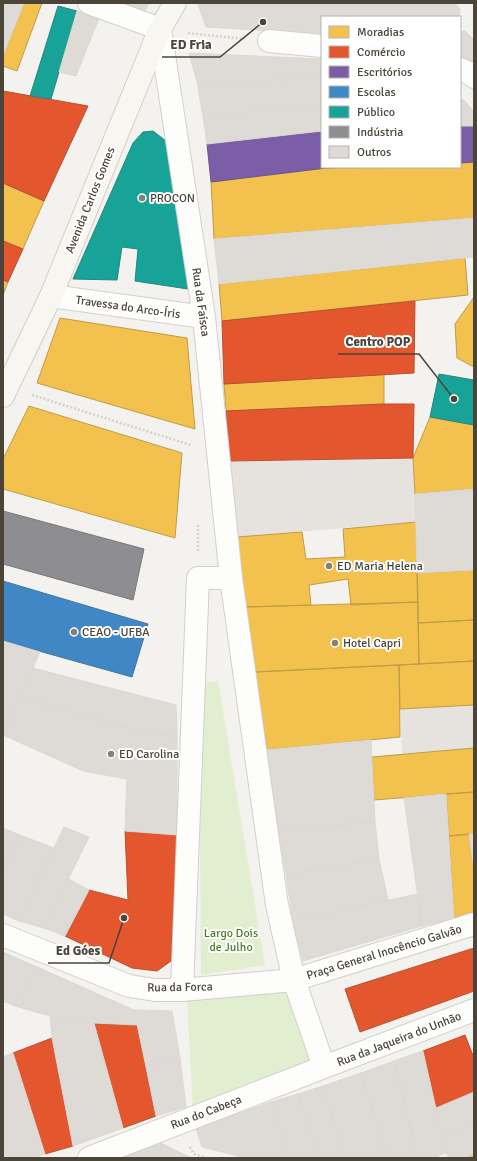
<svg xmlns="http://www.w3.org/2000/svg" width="477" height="1161" font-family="Signika,sans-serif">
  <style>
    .green { fill: #e1eecf }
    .parking { fill: #e6e3df }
    .homes { fill: #f2c14e; stroke: #c09c48 }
    .shops { fill: #e4572e; stroke: #b65131 }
    .offices { fill: #7b5ea7; stroke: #6d5686 }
    .schools { fill: #3f88c5; stroke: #43749b }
    .public { fill: #17a398; stroke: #27867c }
    .industry { fill: #8d8d92; stroke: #797777 }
    .building { fill: #dedbd6; stroke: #dcd9d4 }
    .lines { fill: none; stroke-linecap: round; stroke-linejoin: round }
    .pedestrian-casing { stroke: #d2d0cb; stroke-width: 24 }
    .minor-casing { stroke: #d2d0cb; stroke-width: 24 }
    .secondary-casing { stroke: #d3cfc5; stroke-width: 24 }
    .path { stroke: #d3d2cc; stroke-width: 2.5; stroke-dasharray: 2 2; stroke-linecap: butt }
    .pedestrian { stroke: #fdfdfc; stroke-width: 22 }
    .minor { stroke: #fdfdfc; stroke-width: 22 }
    .secondary { stroke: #f7f6f1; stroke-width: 22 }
    .poi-dot { fill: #868178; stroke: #fff; stroke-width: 1.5 }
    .labels { text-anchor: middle; stroke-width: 4; stroke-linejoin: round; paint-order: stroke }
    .poi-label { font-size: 12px; fill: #4b4439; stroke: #fff; text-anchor: start }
    .street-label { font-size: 12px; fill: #4b4439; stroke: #fff }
    .park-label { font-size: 12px; fill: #4a7f2a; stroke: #fff }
    .leader { fill: none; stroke: #4b4439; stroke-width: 1.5 }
    .callout-dot { fill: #4b4439; stroke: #fff; stroke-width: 1.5 }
    .callout-label { font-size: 13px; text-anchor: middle; font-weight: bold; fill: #4b4439; stroke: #fff; stroke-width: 4; stroke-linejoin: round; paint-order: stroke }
  </style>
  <rect width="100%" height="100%" fill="#f4f2ee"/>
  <path class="green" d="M218,681l47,284 -64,10 -2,-291z
    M291,988l25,77 -123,46 -6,-115z"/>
  <path class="parking" d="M413,458l3,64 -179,15 -7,-76z
    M474,705v43l-72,6 -2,-45z"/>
  <path class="homes" d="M24,3h18l-25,68 -14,-5v-10z
    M474,162v56l-260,21 -3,-57 115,-14 134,-1v-4z
    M3,183l41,18 -21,48 -20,-8z
    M465,258l3,37 -246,26 -3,-37z
    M3,280l5,2 -5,13z
    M474,297v70l-17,-9 -2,-34z
    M60,318l127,20 8,91 -158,-46z
    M384,374v30l-158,7 -2,-27z
    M29,406l153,47 -7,85 -172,-49v-30z
    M430,417l44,8v64l-59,5 -2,-36z
    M416,522l2,80 -67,3 -3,-26 -39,6 2,20 -65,2 -9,-70 65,-5 4,27 39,-2 -2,-28z
    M474,570v50l-56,3 -1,-50z
    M418,602l1,62 -164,8 -9,-65z
    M474,620v41l-55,3 -1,-41z
    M474,661v44l-74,4 -1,-44z
    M399,665l1,72 -133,13 -12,-78z
    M474,748v44l-100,8 -2,-43z
    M474,792v42l-25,2 -3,-42z
    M469,834l5,36v42l-20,6 -5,-82z
    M474,1154v4h-9z"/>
  <path class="shops" d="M3,91l85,15 -44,95 -41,-18z
    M3,241l20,8 -15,33 -5,-2z
    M415,301l-1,72 -190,11 -2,-63z
    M384,404h30l-1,54 -183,3 -4,-50z
    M125,831l52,4 -6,126 -14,10 -25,-3 -67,-32 24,-46 39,10z
    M474,948v43l-114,41 -15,-43z
    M94,1023l43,2 19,91 -33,12z
    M465,1035l9,23v34l-38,16 -13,-57z
    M52,1038l21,108 -28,8 -32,-101z"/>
  <path class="offices" d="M460,126h14v36l-14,1z
    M322,131v36h28l-24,1 -115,14 -4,-38z"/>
  <path class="schools" d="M3,581l145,43 -16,53 -129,-36z"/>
  <path class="public" d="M58,6l19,5 -26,88 -21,-3z
    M153,131l13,10 5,9 17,139 -53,-8 3,-32 -16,-2 -5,33 -44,-1 60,-136 10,-11z
    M439,374l35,6v45l-44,-8z"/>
  <path class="industry" d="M3,511l141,38 -11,51 -130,-36z"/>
  <path class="building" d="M3,3h21l-21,53z
    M121,3h28l-4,8z
    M199,3h256l5,6 -1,8h-137v17l-116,-7 -8,-23z
    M77,11l22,7 -23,58 -17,-4z
    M464,30l10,10v38l-14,-12v-32z
    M189,53l133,6v20l-125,3z
    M322,79v26l-119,11 -6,-34z
    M460,100h4l10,12v14h-14z
    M322,105v26l-115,13 -4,-28z
    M474,218v39l-255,27 -5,-45z
    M474,489v81l-57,3 -2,-79z
    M3,641l37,11 -37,83z
    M33,668l143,37 1,32 -52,-10 -105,-30z
    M20,697l105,30 52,10v98l-52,-4 2,-52 -44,-8 -80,-36z
    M371,740l4,82 -96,8 -12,-80z
    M446,794l8,124 -32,8 -18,-128z
    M375,822l4,37 -93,16 -7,-45z
    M64,827l25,10 -45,91 -25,-7z
    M3,828l17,7 -17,35z
    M469,834h5v36z
    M20,835l34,13 -35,73 -16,-7v-44z
    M379,859l9,41 -95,21 -7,-46z
    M69,879l20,11 -24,46 -21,-8z
    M417,894l5,32 -119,35 -10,-40z
    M3,952l34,15 -22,39 -12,-5z
    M37,967l97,43 3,15 -43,-2 -44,-7 -35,-10z
    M134,1010l38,1 8,47 -34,9z
    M50,1016l44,7 29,105 -50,18 -21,-108z
    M423,1051l23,102 -14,5h-14l-24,-97z
    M13,1053l32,101 -12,4h-30v-101z
    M180,1058l6,49 -30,9 -10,-49z
    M394,1061l24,97h-31l-26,-85z
    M361,1073l26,85h-42l-22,-72z
    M323,1086l22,72h-25l-22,-64z
    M474,1092v32l-32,12 -6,-28z
    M298,1094l22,64h-31l-18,-56z
    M271,1102l18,56h-43l-44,-11 -6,-19z
    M474,1124v30l-9,4h-17l-6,-22z
    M161,1143l22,11 -1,4h-20z
    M161,1143l1,15h-35l-1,-2z
    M183,1154l10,4h-11z"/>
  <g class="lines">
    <defs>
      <path id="pedestrian" d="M3,935l126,51 26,4h27l112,-10
        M182,990l16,-412h33"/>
      <path id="minor" d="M89,3l71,26 44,288 27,261 46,327 17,75 30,87
        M269,41l53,5
        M460,69l7,3 7,5
        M51,296l153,21
        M294,980l180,-56
        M89,1158l235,-91 150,-57"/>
      <path id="secondary" d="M3,396l48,-100 109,-267 15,-26"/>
    </defs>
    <use href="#pedestrian" class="pedestrian-casing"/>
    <use href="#minor" class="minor-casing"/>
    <use href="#secondary" class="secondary-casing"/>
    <path class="path" d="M188,33l57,6
      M32,395l159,50
      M198,525v27
      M190,1147l4,7 12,4"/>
    <use href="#pedestrian" class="pedestrian"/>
    <use href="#minor" class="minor"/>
    <use href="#secondary" class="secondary"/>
  </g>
  <g class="poi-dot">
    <circle cx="142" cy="198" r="4"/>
    <circle cx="329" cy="566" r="4"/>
    <circle cx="74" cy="632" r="4"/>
    <circle cx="335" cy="643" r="4"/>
    <circle cx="111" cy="754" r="4"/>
  </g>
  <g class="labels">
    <g class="poi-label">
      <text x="150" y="202">PROCON</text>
      <text x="337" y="570">ED Maria Helena</text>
      <text x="82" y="636">CEAO - UFBA</text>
      <text x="343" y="647">Hotel Capri</text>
      <text x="119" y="758">ED Carolina</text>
    </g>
    <g class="street-label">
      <text transform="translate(90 200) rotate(-68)" y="4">Avenida Carlos Gomes</text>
      <text transform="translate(201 302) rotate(82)" y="4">Rua da Faísca</text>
      <text transform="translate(128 307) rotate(8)" y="4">Travessa do Arco-Íris</text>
      <text transform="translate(384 952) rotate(-17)" y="4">Praça General Inocêncio Galvão</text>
      <text transform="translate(180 987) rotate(-1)" y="4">Rua da Forca</text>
      <text transform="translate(399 1039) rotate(-21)" y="4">Rua da Jaqueira do Unhão</text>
      <text transform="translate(206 1112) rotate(-21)" y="4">Rua do Cabeça</text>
    </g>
    <g class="park-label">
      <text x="231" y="937">Largo Dois<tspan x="231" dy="14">de Julho</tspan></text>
    </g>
  </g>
  <path class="leader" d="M263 22L220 57H162M454 399L419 354H338M124 918L109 963H48"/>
  <g class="callout-dot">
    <circle cx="263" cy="22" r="4"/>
    <circle cx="454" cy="399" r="4"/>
    <circle cx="124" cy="918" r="4"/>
  </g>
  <g class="callout-label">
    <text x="191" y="49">ED Fria</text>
    <text x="378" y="346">Centro POP</text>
    <text x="78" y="955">Ed Góes</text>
  </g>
  <rect width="477" height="1161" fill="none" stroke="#4b4439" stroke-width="8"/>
  <rect x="321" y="16" width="140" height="152" fill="#ffffff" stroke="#b7b4b0"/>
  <rect x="329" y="26" width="20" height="12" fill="#f2c14e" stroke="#b7b4b0"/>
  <text x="357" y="36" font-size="12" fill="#4b4439">Moradias</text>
  <rect x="329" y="46" width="20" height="12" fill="#e4572e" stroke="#b7b4b0"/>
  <text x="357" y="56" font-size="12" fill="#4b4439">Comércio</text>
  <rect x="329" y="66" width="20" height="12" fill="#7b5ea7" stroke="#b7b4b0"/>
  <text x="357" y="76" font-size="12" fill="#4b4439">Escritórios</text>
  <rect x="329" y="86" width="20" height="12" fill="#3f88c5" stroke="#b7b4b0"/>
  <text x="357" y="96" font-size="12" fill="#4b4439">Escolas</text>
  <rect x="329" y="106" width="20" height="12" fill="#17a398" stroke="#b7b4b0"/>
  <text x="357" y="116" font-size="12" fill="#4b4439">Público</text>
  <rect x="329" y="126" width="20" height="12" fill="#8d8d92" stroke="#b7b4b0"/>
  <text x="357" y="136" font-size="12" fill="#4b4439">Indústria</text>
  <rect x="329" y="146" width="20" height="12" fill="#dedbd6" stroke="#b7b4b0"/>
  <text x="357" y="156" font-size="12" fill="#4b4439">Outros</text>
</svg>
